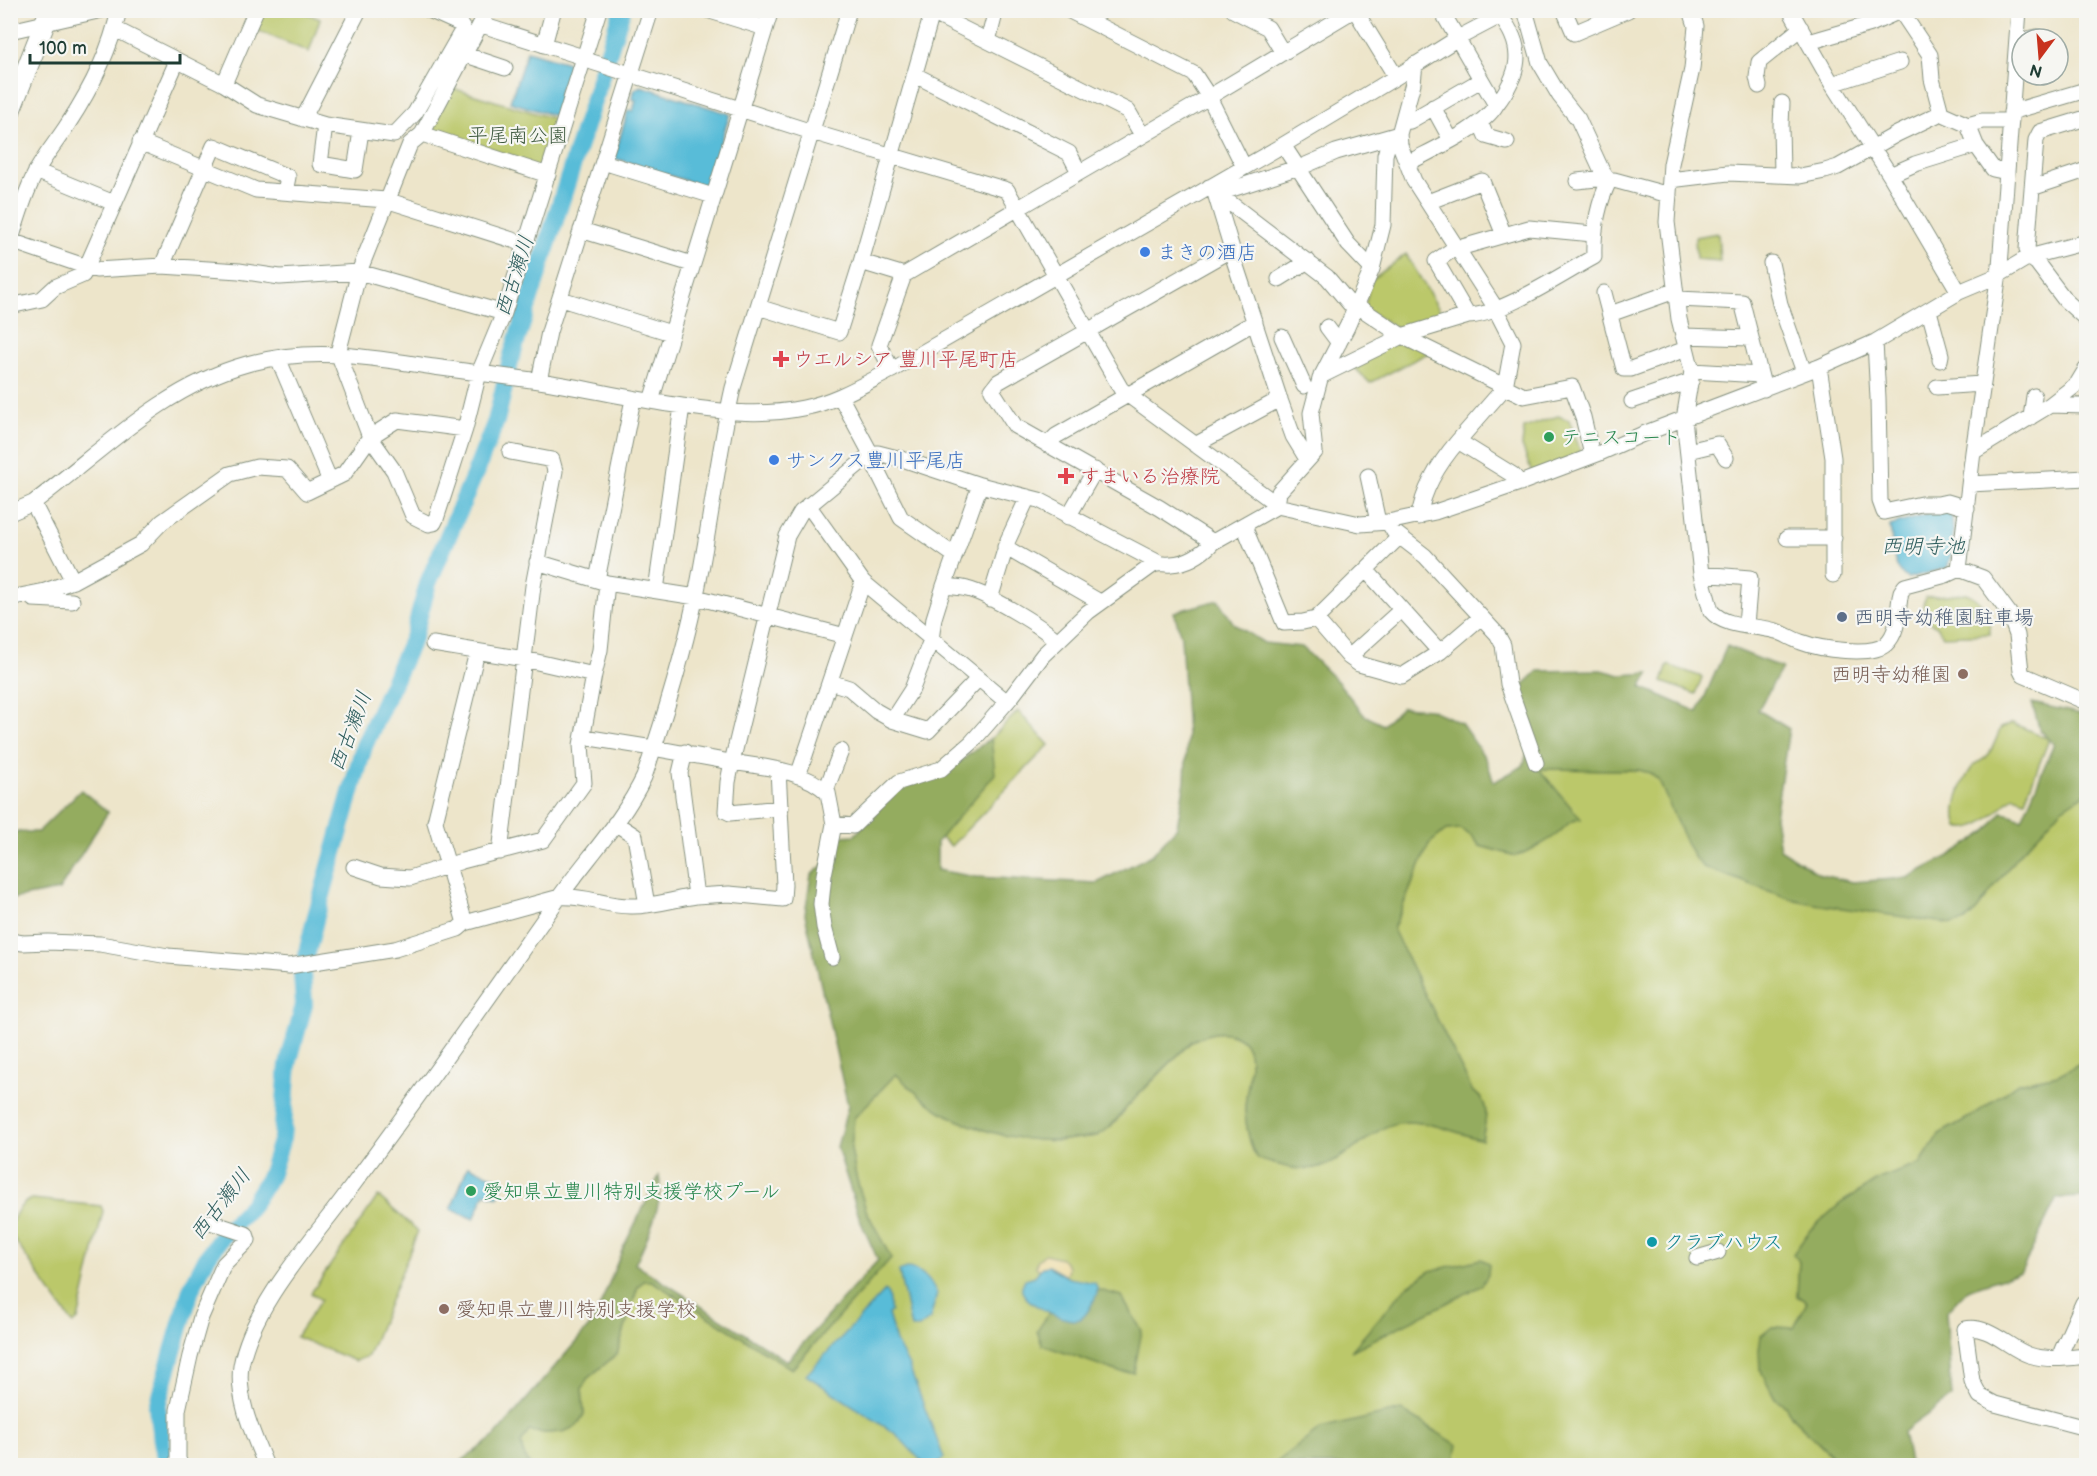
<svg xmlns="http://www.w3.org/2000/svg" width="2097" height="1476" font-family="'Balsamiq Sans','Klee One',sans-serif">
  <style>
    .green { fill: #bbc86a; stroke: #6d824f; stroke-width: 1.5 }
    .forest { fill: #94ac5e; stroke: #5a7449; stroke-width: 1.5 }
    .sand { fill: #eeda9e; stroke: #868c69; stroke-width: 1.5 }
    .water { fill: #59bcd8; stroke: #3c7c86; stroke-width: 1.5 }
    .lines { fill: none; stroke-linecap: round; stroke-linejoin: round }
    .river { stroke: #59bcd8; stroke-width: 18 }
    .minor-casing { stroke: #86917f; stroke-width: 17 }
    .major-casing { stroke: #86917f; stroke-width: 22 }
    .minor { stroke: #fff; stroke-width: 15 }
    .major { stroke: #fff; stroke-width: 20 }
    .shop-dot { fill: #3f7fe0; stroke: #f6f6f2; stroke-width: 2 }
    .health-dot { fill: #e0444e; stroke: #f6f6f2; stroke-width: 2 }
    .leisure-dot { fill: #2e9e5b; stroke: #f6f6f2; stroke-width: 2 }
    .service-dot { fill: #5c6f8a; stroke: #f6f6f2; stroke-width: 2 }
    .education-dot { fill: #8d6e63; stroke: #f6f6f2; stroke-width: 2 }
    .culture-dot { fill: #0f9aa8; stroke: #f6f6f2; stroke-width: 2 }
    .labels { text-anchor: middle; stroke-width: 4.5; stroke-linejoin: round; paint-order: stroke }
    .park-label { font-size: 20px; fill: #3e593f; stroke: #f6f6f2 }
    .shop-label { font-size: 20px; fill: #366cbe; stroke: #f6f6f2; text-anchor: start }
    .health-label { font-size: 20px; fill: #be3a42; stroke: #f6f6f2; text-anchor: start }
    .leisure-label { font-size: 20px; fill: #27864d; stroke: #f6f6f2; text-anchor: start }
    .service-label { font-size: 20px; fill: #4e5e75; stroke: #f6f6f2; text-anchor: start }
    .education-label { font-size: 20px; fill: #785e54; stroke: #f6f6f2; text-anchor: end }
    .culture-label { font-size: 20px; fill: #0d838f; stroke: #f6f6f2; text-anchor: start }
    .water-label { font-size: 21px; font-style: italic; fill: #2e5d5d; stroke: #f6f6f2 }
  </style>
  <rect width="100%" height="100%" fill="#f6f6f2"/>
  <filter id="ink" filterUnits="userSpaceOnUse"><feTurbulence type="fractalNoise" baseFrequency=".0167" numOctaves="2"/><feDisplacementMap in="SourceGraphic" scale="12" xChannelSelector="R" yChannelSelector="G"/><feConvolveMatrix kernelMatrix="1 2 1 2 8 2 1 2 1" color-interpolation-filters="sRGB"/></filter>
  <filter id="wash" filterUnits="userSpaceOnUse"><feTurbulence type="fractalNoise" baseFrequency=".008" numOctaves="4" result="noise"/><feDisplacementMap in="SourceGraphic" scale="24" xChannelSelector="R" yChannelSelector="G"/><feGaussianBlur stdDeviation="1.35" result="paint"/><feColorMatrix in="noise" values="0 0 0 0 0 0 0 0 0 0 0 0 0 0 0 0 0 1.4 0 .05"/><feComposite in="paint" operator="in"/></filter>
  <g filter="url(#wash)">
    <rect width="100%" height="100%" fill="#ede5ca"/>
    <path class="green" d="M263,11h38l19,8 -11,33 -55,-23z
      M452,88l109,33 -15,50 -120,-38z
      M1718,233l2,28 -24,-2 -1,-22z
      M1406,254l40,67 -42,11 -40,-23 7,-29z
      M1404,337l26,15 -60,31 -20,-20z
      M1558,416l11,4 13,35 -50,18 -10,-27 2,-18z
      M1966,593c20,8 24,23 24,41l-47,2 -6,-10 -12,-6 -2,-16 3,-7z
      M1668,665l34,12 -6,17 -34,-12z
      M1018,711l31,34 -98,101 -20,-17 50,-80z
      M2012,723l35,15 1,4 -23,58 -11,-4c-15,12 -35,38 -56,31 -7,-18 3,-43 13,-58 4,-7 13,-8 18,-15 5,-8 8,-18 12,-26z
      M1538,769l101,1 11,3 9,8 35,76 97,42 173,23 13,-12 41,-55 44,-46 24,-16v267l-28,15 -40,8 -43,31 -36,20 -19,30 -41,15 -38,24 -31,27 -11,31 -2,35 10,6 -13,26 -22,-1 -12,42 15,29 10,7 8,13 38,38 4,9 -1305,1 -7,-13 -2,-10 8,-13 16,3 18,-1 14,-6 7,-12 -2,-25 5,-10 30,-25 21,-68 6,-5h8l140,88 99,-111 -25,-48 -10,-33 -5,-28 3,-31 42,-44 25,23 44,26 32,10 41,7 20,1 39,-5 17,-12 13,-17 65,-66c12,-6 25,-11 39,-7 32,9 14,52 14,76 0,9 2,18 4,27 2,7 3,16 9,21 5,4 15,5 22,7 37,13 61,-7 90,-28 9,-7 15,-12 27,-14 25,-5 61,10 85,17 3,-18 10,-38 -9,-48l-80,-162 36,-86 17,-14 14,-1 12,7 8,10 36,10 21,-9 20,-13 13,-13 10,-2z
      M378,1196l40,35 -50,125 -13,5 -59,-24 25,-37 -10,-7z
      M32,1199l69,7 2,5 -25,109 -5,4 -62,-89c-1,-14 7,-31 21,-36z"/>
    <path class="forest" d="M1218,600l16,24 30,19 38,4 36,35 26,33 19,10 19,-18 28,2 31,14 25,36 8,23 29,-16 6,-19 -9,-59 18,-17 64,-1 18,5 30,-2 -9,14 57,25 29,-66 55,22 -24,42 31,19 -14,88 5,32 41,26 32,7 54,-4 44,-23 35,-23 16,-20 20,7 32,-75 -14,-14 -8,-27 54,12v78l-24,16 -44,46 -41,55 -13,12 -12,2 -138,-20 -23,-5 -88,-32 -9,-10 -12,-23 -23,-53 -9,-8 -11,-3 -100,-1 42,50c-14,2 -14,7 -25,16 -12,9 -26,15 -40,21l-36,-10 -8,-10 -12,-7 -14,1 -17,14 -36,85 80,163c19,10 12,30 9,48 -24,-7 -60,-22 -84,-17 -12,2 -18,7 -28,14 -29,21 -53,41 -90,28 -7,-2 -17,-3 -22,-7 -6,-5 -7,-14 -9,-21 -2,-9 -4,-18 -4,-27 0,-24 18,-67 -14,-76 -14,-4 -27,1 -39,7 -22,22 -45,43 -65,66 -9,10 -16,22 -29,28 -6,2 -13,2 -18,3 -45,7 -98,-3 -138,-26 -17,-10 -32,-24 -46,-38l-42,44 -3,31 5,28 10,33 25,48 -99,111 -140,-88h-8l-6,5 -21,68 -30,25 -5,10 2,25 -7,12 -14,6 -18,1 -16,-2 -8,12 2,10 7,12 -75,1 40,-30 99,-115 29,-73 36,-72c6,24 -13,66 -24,88l152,97 91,-101 -18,-40 -23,-73 11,-41 -43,-192 6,-39 23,-19 6,-20 15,-1 43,-48 40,-9 53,-40 4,36 -58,68v28l39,7 121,6 55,-28 25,-28 8,-46 2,-45 -6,-99 -7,-25z
      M81,790l27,22 -49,78 -48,9v-67h27z
      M2086,1060v137l-29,1 -36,74 -54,18 -21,22 6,85 -49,35 6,31 20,2h-94l-4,-10 -38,-37 -8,-13 -10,-7 -15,-29 -1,-18 2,-15 11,-9 22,1 13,-26 -10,-6 2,-35 -6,-7 17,-24 31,-27 38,-24 41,-15 19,-30 36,-20 43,-31 40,-8z
      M1481,1259l8,4 -1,12 -7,11 -130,65 54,-63 25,-17z
      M1092,1288l29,8 21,35 -8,41h-15l-77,-27 -5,-14 20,-30z
      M1401,1410l57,35 -4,20h-181l47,-36z"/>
    <path class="sand" d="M1045,1254l16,4 7,9 -1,6 -3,3 -16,-10 -8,4 -4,-3 1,-6z"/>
    <path class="water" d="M527,51l45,13 -7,21h-3l-4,11 3,1 -5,19 -46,-14z
      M641,86l89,28 -24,73 -92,-29 14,-48 5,1 3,-11 -4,-1 3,-10z
      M1950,511c5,16 3,41 -3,57l-39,10c-17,-7 -15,-36 -18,-52l35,-11z
      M468,1166l36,15 -6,16 -13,-4 -11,26 -23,-10z
      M1048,1266l21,12 26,5c4,6 3,11 -1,17 -3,6 -7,16 -14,19 -12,5 -52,-14 -57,-26 -3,-5 0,-9 2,-14l10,-3 7,-9z
      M907,1268c15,1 25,14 30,26l-7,25 -11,9h-8l-12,-57z
      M885,1291l3,4 3,17 -3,2 8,28 12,22 36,94 -8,7h-11l-29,-31 -90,-59z"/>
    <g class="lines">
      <path class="river" d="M169,1466l-7,-19 -5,-41 34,-117 15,-30 18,-25 27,-28 19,-30 12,-38 6,-74 16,-59 -2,-32 14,-57 48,-170 49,-108 15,-55 48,-112 20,-50 15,-63 111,-348"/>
    </g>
  </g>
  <g filter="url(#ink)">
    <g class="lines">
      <defs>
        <path id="minor" d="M488,10l-66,124 -12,10 -51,128 -21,81 32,84 24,34 19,45 16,8 5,-1 2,-4 29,-90 14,-56 25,-60 95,-303
          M707,10l58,18
          M1233,10l35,18 15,25
          M1355,10l41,67
          M1441,10l55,95c24,-31 30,-57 4,-89
          M1525,10l15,53 19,32 19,24 24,52 7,10
          M1564,10l10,23 54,-23
          M1691,10l5,16 -4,43 -21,95 -4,58 12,97 13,52 -8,48 17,155 10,37c14,17 45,14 65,20 9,3 16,8 25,11 18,7 71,15 85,2 14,-13 11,-35 15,-52l4,-6 41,-11 13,-6 24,9 26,35 8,22 4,36 2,4 63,27
          M1790,10l42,74 58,91 69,117
          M1900,10l30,45 2,24 9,34
          M932,13l196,98 14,24
          M482,25l101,32 9,5 220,70 195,58 114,199 7,6 140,103 9,8 83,18 28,-2 47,-10 85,-29 80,-30 43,-19 176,-67 56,-25 84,-50 38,-16 32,-19 57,-15
          M115,29l109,55 33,21 68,20 69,10 21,-22 48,-84 -3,-5 -31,-14
          M10,31l92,-21
          M2028,39l9,-2
          M988,41l8,-31
          M1809,42l62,-18 29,-13
          M544,45l9,-33 -6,-2
          M466,55l39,13
          M1415,64l-2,19 -14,51 1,11 14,36 79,123 20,39 -8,44 -47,54 55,34 7,8
          M915,75l154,78 10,19
          M224,84l32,-74
          M1832,84l68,-22
          M1759,86l-2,-9 2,-15 42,-34
          M1782,103l-1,22 1,50
          M1433,107l18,33
          M2011,112l75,-22
          M2086,118l-46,14 -4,8 -9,109 2,8 8,6 28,37 21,19
          M303,119l56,-109
          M1403,122l7,-1 71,-41
          M1480,122l6,14 21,6
          M325,125l-5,39 35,6 6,-39
          M1968,125l14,-4h29
          M422,134l126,41
          M140,142l116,48 130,10 139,44
          M1283,145l65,99 24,25
          M603,162l110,34
          M1408,163c24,-13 75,-35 88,-58
          M1244,167l-35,-70 145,-87
          M1299,168l37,-16 63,-18
          M36,171l78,32
          M1890,175l25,-11 61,-19
          M1670,180l58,-7 72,3 25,-5 13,-4 59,-33 44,-21 27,12 8,20 17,24 14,3
          M1577,181l29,-3
          M1209,187l118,90 27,32
          M2032,188l54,-18
          M1428,202l54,-21 22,54
          M581,230l111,34
          M1593,234l-64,-6 -77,22 -16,11 32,55c32,0 96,-43 126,-59 -1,-28 3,-51 15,-76l5,-1 55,15
          M11,241l85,29 66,-4 77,5 41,6 79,-5 145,41
          M10,243c7,-23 14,-48 25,-69 9,-18 23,-34 33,-50 23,-35 42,-72 51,-114
          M1232,249l-17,-56 8,-1 76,-25
          M861,262l43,13
          M1771,263l9,41 24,68
          M162,266l52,-120 74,31 -3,15
          M1279,279l29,-18
          M1604,293l20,76h7l55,-20
          M561,299l110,34
          M1678,299l64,3 22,87
          M1356,305l46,31 122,60 48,-9 11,30 9,38
          M10,306l32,-7 13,-12 28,-12 94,-214
          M758,307l81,25 22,-70 72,-252
          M1929,311l12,44 -1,5
          M1610,314l65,-23
          M1327,327l12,16
          M1683,336l68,2
          M1282,337l22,49
          M1875,342l3,56 2,103 4,11 37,-8h17l9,-2 20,6
          M278,358l52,123
          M1819,367l14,91v117
          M892,370l-13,-25 25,-70 305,-178 -15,-23 -126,-64
          M1692,371l68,4
          M1321,376l81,-40 66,-20
          M539,381l10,-49 102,-322
          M1937,387l45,-3
          M840,396l31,58 7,-1 27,7 75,25 59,15 120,63
          M651,401l120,-391
          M1632,401l59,-20
          M2050,405l27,-21 9,-15
          M2031,417l3,-21
          M1047,445l9,-9 199,-114
          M1195,445l85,-46
          M1688,451l29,-7 9,14
          M1973,452l77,-47 36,1
          M1368,476l10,46
          M1970,484l116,-6
          M33,503l40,78
          M808,505l55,77 144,120
          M1277,506l2,-14 36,-40 -4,-39 9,-34 27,-52 25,-58 11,-44 2,-70 5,-17
          M10,513l23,-10c68,-51 130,-116 214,-139 66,-18 122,-7 187,3 35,5 70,9 105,14 41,6 82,16 123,22 47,7 94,15 141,5 32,-6 61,-24 89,-38l391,-225 113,-68 62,-39 42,-22 6,-6
          M1068,517l27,-47
          M1419,517c4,-28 21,-55 39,-76
          M1388,522l6,10 31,24 72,78 6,11 5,39 28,79
          M1244,526l40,97 19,-1 13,-3 33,38 10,7 43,12 38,-24 41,-35
          M1787,538h47
          M1213,542l-53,-34 -145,-82 -23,-36 6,-8 234,-133 2,11 45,137 14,39 14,23
          M1005,547l95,55
          M537,562l70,21 89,14 149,39
          M1959,569l14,-117 27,-186 19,-256
          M1367,571l73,81
          M1701,574l49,4 -4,47
          M597,580l36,-181
          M944,586c7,1 16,1 23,3 21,5 75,37 90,52
          M656,590l26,-184
          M10,598l35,-7 28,-10 68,-37 21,-22 68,-48 27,-7 30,2 20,23 37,-18 26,-37 27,-17 68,9
          M33,599l39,2
          M990,599l18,-59 20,-43
          M1316,619l83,-82
          M433,644l91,15 70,16
          M1349,657l52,-47
          M830,682l19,6 27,23 16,9 36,11 50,-52
          M892,720l20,-31 19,-49 3,-22 10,-32 36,-101
          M584,737c47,7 94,15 141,24 34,6 77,7 103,32l6,31 -10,51 -3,29 3,23 8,30
          M798,776l65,-194
          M826,790l15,-39
          M781,808l-51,5 -4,-2 2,-29 4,-20 55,-226 14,-24 70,-58 5,14 25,50 53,37
          M615,823l20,13 12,69
          M834,824l19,2 46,-44 42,-13 30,-26 41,-47 31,-41 45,-43 65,-47c7,-3 11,0 18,-1 17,-1 31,-10 42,-22l64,-36
          M500,852l33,-266 22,-115 -3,-11 -42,-8
          M354,867l27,9 29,2 52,-17 81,-21 41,-57 -3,-38 13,-70 6,-25 7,-67
          M696,896l33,-2 54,5 1,-14 -6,-115
          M465,923l-30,-101 42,-170
          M10,941l13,2 25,-1 52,2 68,12 121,10 106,-17 63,-20 7,-6 95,-26c23,-2 46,9 70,9 22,1 44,-7 66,-10l-16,-123 5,-21
          M1697,1258l21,-6
          M2086,1356c-18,2 -38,5 -57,-1 -21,-7 -40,-31 -64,-26l7,52 8,15 15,8 91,24
          M2064,1358l-2,-8 21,-47
          M181,1466l-3,-7v-49l12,-54 11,-39 23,-53 24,-24 -2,-6 -36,-12
          M266,1466c-12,-30 -30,-68 -25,-100 10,-58 68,-122 103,-169 73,-98 144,-198 214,-298 29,-41 65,-78 86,-122 20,-58 38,-117 51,-177 15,-70 22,-142 38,-212l116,-378"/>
        <path id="major" d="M10,111l40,-101"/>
      </defs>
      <use href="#minor" class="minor-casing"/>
      <use href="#major" class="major-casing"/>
      <use href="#minor" class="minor"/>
      <use href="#major" class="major"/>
    </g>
  </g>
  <g class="shop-dot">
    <circle cx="1145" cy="252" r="6"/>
    <circle cx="774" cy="460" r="6"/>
  </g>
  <g class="health-dot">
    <path d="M778 350h6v6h6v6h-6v6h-6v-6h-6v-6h6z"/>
    <path d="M1063 467h6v6h6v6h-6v6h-6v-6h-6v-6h6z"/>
  </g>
  <g class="leisure-dot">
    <circle cx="1549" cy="437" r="6"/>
    <circle cx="471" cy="1191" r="6"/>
  </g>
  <circle class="service-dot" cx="1842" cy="617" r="6"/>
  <g class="education-dot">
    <circle cx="1963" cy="674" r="6"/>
    <circle cx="444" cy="1309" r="6"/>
  </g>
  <circle class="culture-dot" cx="1652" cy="1242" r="6"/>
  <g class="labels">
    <g class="park-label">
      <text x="518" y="142">平尾南公園</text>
    </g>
    <g class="shop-label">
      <text x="1157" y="259">まきの酒店</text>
      <text x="786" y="467">サンクス豊川平尾店</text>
    </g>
    <g class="health-label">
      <text x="793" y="366">ウエルシア 豊川平尾町店</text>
      <text x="1080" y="483">すまいる治療院</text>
    </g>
    <g class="leisure-label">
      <text x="1561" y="444">テニスコート</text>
      <text x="483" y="1198">愛知県立豊川特別支援学校プール</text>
    </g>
    <g class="service-label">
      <text x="1854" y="624">西明寺幼稚園駐車場</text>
    </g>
    <g class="education-label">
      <text x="1951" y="681">西明寺幼稚園</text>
      <text x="456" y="1316" text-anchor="start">愛知県立豊川特別支援学校</text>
    </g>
    <g class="culture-label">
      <text x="1664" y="1249">クラブハウス</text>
    </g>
    <g class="water-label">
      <text transform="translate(514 276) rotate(-72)" y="7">西古瀬川</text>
      <text x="1923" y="553">西明寺池</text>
      <text transform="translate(350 731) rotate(-69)" y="7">西古瀬川</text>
      <text transform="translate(220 1204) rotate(-52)" y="7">西古瀬川</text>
    </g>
  </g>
  <rect width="2097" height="1476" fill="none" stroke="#f6f6f2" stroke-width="36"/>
  <g transform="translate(2040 57) rotate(196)"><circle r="28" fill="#f6f6f2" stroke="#a0aca6" stroke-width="1.5"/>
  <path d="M0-4.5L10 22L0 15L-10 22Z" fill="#c8321e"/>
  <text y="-9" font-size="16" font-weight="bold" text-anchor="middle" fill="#1f3d34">N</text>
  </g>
  <path d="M30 54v9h150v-9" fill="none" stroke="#1f3d34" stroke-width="3"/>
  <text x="39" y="54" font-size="18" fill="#1f3d34" stroke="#f6f6f2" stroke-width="4.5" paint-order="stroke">100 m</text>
</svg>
